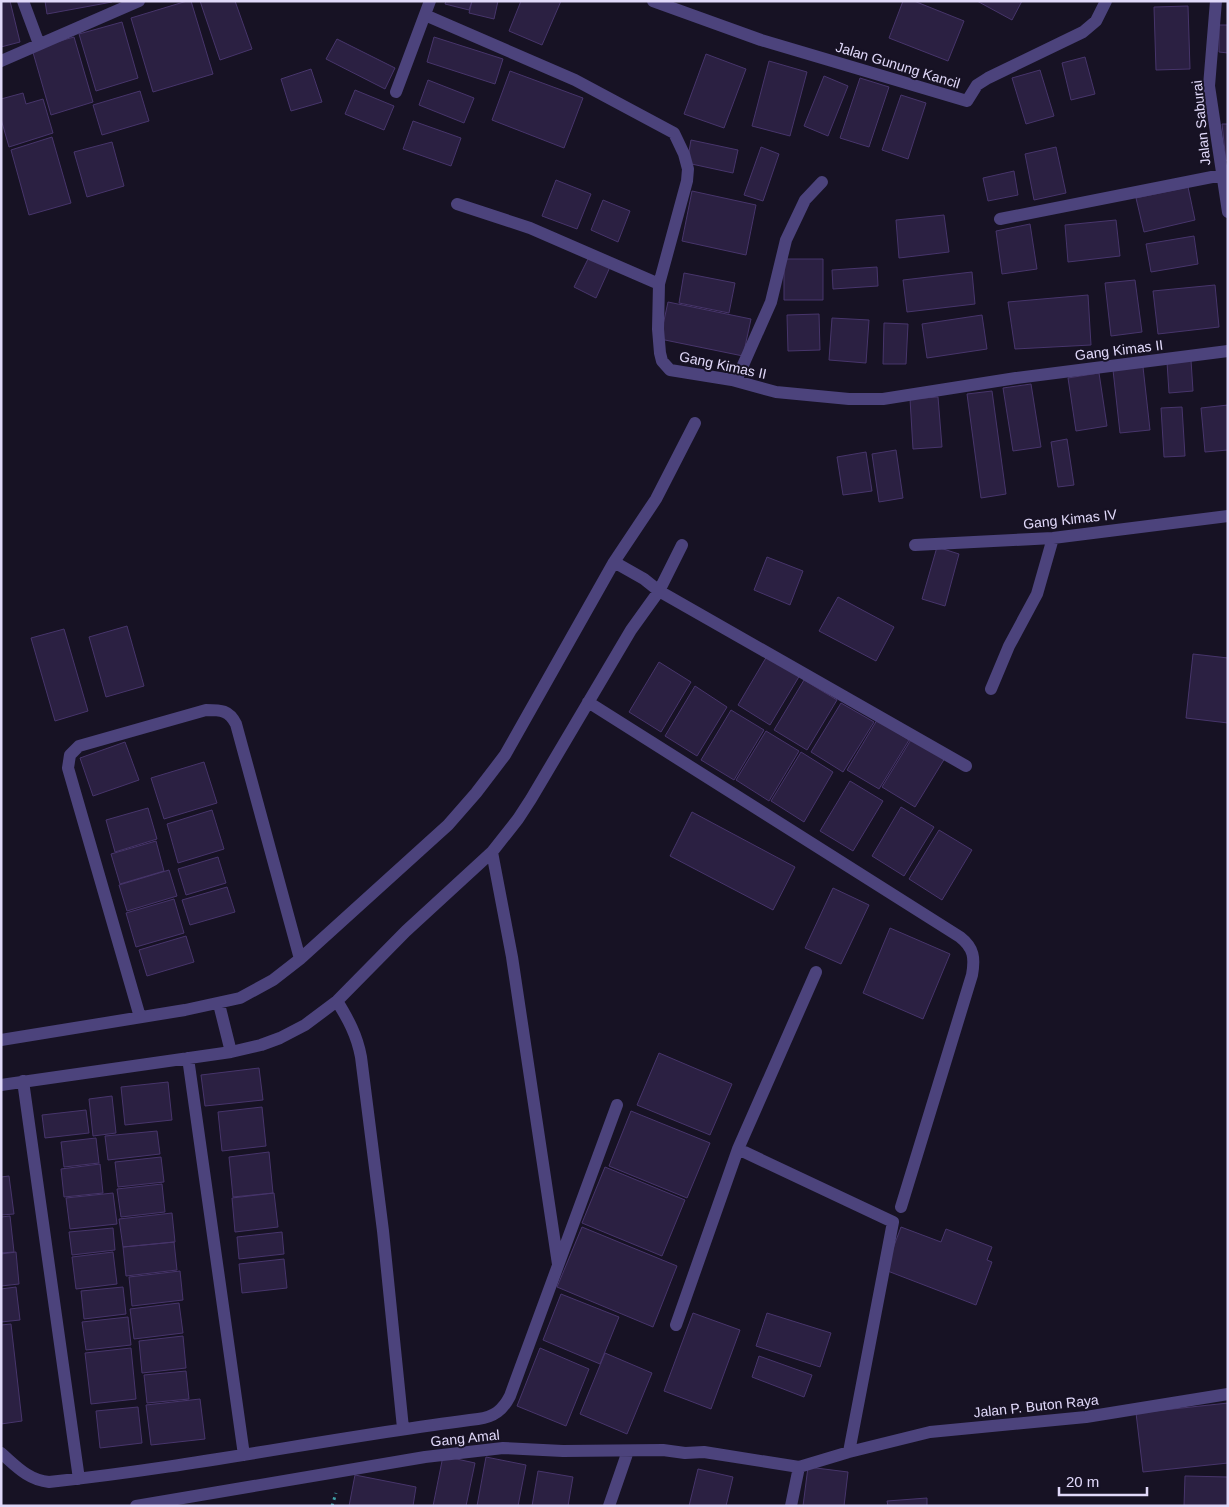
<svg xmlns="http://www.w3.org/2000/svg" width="1229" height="1507" font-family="Helvetica,sans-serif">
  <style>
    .building { fill: #2b2042; stroke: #47356b }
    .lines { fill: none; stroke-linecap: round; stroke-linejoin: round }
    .path { stroke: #3fa1a8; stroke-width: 3; stroke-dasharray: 2.5 4; stroke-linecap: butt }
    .minor { stroke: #4c437c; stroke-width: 12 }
    .labels { text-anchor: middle; stroke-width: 4; stroke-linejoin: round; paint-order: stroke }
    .street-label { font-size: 14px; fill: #e1d9fa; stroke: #171224 }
  </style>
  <rect width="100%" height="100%" fill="#171224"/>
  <path class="building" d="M1,1h9l10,41 -19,5z
    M45,1h67v1l-65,12z
    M187,1h4l22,73 -60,18 -22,-74z
    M200,1h35l17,48 -32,11z
    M446,1h26l-3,9 -24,-6z
    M472,1h26l-4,18 -25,-6z
    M521,1h40l-19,44 -33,-14z
    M903,1h11l50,20 -16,40 -59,-23z
    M977,1h45l-10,19z
    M1188,6l2,63 -34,1 -2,-63z
    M122,22l16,56 -42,13 -17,-57z
    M1219,25h9v28l-9,-1z
    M74,37l19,65 -42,13 -19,-66z
    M434,37l69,22 -8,25 -68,-22z
    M337,39l58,29 -10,21 -59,-30z
    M706,54l40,15 -22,59 -40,-14z
    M1085,57l10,37 -24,6 -9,-37z
    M769,61l38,11 -17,64 -38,-10z
    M311,69l11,33 -31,9 -10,-32z
    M1040,70l14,46 -28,8 -14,-46z
    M510,71l73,27 -19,50 -72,-28z
    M824,76l24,10 -20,50 -24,-10z
    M860,78l29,9 -20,60 -29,-9z
    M428,80l46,18 -10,25 -45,-18z
    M355,90l39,16 -10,24 -39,-16z
    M140,91l9,30 -47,14 -9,-30z
    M23,93l3,11 17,-5 10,34 -44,14 -8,-28v-20z
    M901,95l25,8 -18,56 -26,-9z
    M413,121l48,17 -10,28 -48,-17z
    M1222,124h6v36l-2,1z
    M52,137l19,66 -42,12 -18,-65z
    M691,140l47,10 -5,23 -46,-10z
    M112,142l12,44 -37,11 -13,-45z
    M761,147l18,7 -16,47 -19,-6z
    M1056,147l10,46 -32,7 -9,-46z
    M1014,171l4,24 -30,6 -5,-23z
    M556,180l35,14 -14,35 -35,-13z
    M1188,187l7,33 -51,12 -8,-34z
    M692,191l64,14 -10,50 -64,-14z
    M603,200l27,11 -12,31 -27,-12z
    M944,215l5,37 -50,6 -3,-38z
    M1116,220l4,36 -52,6 -3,-37z
    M1030,224l7,45 -35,5 -6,-43z
    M1194,236l4,28 -47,8 -5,-28z
    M589,257l21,10 -14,31 -22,-11z
    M784,259h39v41h-39z
    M877,267l1,19 -45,3 -1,-19z
    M972,272l3,32 -68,8 -4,-32z
    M684,273l51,10 -6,30 -50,-10z
    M1135,280l7,52 -31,4 -6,-53z
    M1215,285l4,42 -61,7 -5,-43z
    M1088,295l3,50 -76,4 -7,-47z
    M668,302l83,17 -8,37 -83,-17z
    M819,314l1,36 -32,1 -1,-36z
    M982,315l5,34 -60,9 -5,-34z
    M832,318l37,2 -3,43 -37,-3z
    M884,323l24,1 -2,40h-23z
    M1191,360l2,31 -24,2 -2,-31z
    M1143,367l7,63 -30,3 -7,-63z
    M1099,373l8,53 -31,5 -8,-53z
    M1031,384l10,63 -28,4 -10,-63z
    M992,391l14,103 -25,4 -14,-104z
    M938,397l4,50 -29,2 -3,-50z
    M1228,405v45l-23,2 -4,-44z
    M1182,407l3,49 -21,1 -3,-49z
    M1067,439l7,46 -16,2 -7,-45z
    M896,450l7,48 -24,4 -7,-48z
    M866,452l6,39 -29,4 -6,-38z
    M937,547l22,7 -14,52 -23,-7z
    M767,557l36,14 -13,34 -36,-15z
    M838,597l56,30 -18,34 -57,-30z
    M127,626l17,60 -38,11 -17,-60z
    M64,629l24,82 -33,10 -24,-83z
    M1193,654l35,4v65l-42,-5z
    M767,656l33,19 -30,50 -32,-20z
    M659,662l32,20 -30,50 -32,-20z
    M804,680l33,20 -30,50 -33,-20z
    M695,686l32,21 -30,49 -32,-20z
    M841,703l33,19 -31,50 -32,-20z
    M731,710l33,20 -30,50 -33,-20z
    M877,720l32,20 -30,49 -32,-19z
    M766,731l33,20 -30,50 -33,-21z
    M912,738l33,20 -30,49 -33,-20z
    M125,742l14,38 -46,16 -13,-38z
    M801,752l32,20 -29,50 -33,-21z
    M204,762l13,41 -53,16 -13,-41z
    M850,781l33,20 -30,50 -33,-20z
    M901,807l33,20 -30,49 -32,-20z
    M148,808l9,31 -42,13 -9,-32z
    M212,810l12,39 -46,14 -11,-39z
    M692,812l103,55 -22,43 -103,-54z
    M939,830l33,20 -30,50 -33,-21z
    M156,841l8,30 -44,13 -9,-30z
    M218,857l8,26 -40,12 -8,-26z
    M169,870l8,26 -50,15 -8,-26z
    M227,887l8,25 -45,13 -8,-25z
    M833,888l36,17 -28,59 -36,-16z
    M174,899l10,34 -48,14 -10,-34z
    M890,928l60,26 -27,65 -60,-26z
    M186,936l8,26 -47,14 -8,-26z
    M659,1053l73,31 -22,51 -73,-30z
    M259,1068l4,32 -58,6 -4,-31z
    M168,1082l4,38 -47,5 -4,-38z
    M112,1096l4,37 -23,3 -4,-37z
    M262,1107l4,39 -44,5 -4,-39z
    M86,1110l3,23 -44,5 -3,-23z
    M631,1111l79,32 -23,55 -78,-32z
    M157,1131l3,23 -52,6 -3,-24z
    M96,1138l3,25 -35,4 -3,-25z
    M269,1152l4,41 -40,4 -4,-40z
    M161,1157l3,25 -46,5 -3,-25z
    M100,1164l3,29 -39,4 -3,-28z
    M605,1167l80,33 -23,56 -80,-33z
    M9,1176l5,38 -13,1v-38z
    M162,1184l3,28 -44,5 -4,-28z
    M113,1193l4,31 -47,5 -4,-31z
    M274,1193l4,34 -43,5 -3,-34z
    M172,1213l3,29 -52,5 -4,-28z
    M10,1216l4,36 -13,1v-36z
    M582,1227l95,39 -24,61 -96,-40z
    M901,1227l40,15 5,-13 46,18 -5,13 5,2 -16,43 -91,-35z
    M113,1228l2,22 -43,5 -3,-23z
    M282,1232l2,22 -45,5 -2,-22z
    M174,1242l3,28 -51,6 -3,-29z
    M16,1252l3,32 -18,2v-32z
    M113,1252l4,32 -41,5 -4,-32z
    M284,1259l3,29 -45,5 -3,-29z
    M180,1271l3,29 -51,6 -3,-29z
    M16,1287l4,33 -19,2v-33z
    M123,1287l3,27 -42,5 -3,-28z
    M561,1294l58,23 -19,47 -57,-24z
    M179,1303l4,30 -49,6 -4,-30z
    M693,1313l47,17 -29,79 -47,-18z
    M767,1313l64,20 -11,34 -64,-21z
    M128,1317l3,28 -45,5 -4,-28z
    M11,1324l11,97 -21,3v-99z
    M183,1336l3,32 -44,5 -3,-32z
    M131,1348l5,51 -45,5 -6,-51z
    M540,1348l49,21 -23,57 -49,-20z
    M605,1353l47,20 -25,61 -47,-20z
    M759,1356l53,19 -8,22 -52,-20z
    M186,1371l3,28 -42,4 -3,-28z
    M200,1399l5,40 -54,6 -5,-40z
    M1228,1403v60l-85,9 -7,-59z
    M138,1407l4,36 -42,5 -4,-37z
    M443,1456l32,7 -9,43h-33z
    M486,1457l40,8 -8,41h-41z
    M808,1467l40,5 -4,34h-41z
    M698,1469l35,8 -7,29h-37z
    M538,1471l35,6 -5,29h-36z
    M355,1475l61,12 -3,19h-64z
    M1185,1476l43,1v29h-44z
    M927,1498v8h-39l-1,-5z"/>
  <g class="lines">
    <path class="path" d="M332,1506l4,-13"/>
    <path class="minor" d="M23,1l16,43
      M653,1l108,39 206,61 10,-16 11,-7 95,-46 13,-11 10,-20
      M1216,1l-7,85 19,126
      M425,15l150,65 99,53 10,21 4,15 -1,12 -28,103 -1,45 2,24 2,8 8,9 62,10 44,12 73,7h34l133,-21 212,-27
      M1,61l138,-60
      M396,92l34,-91
      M457,204l73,24 129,56
      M1000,219l222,-44
      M736,381l35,-79 15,-62 19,-40 17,-18
      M915,545l138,-7 175,-22
      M614,562l30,17 15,12 307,175
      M991,689l18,-43 28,-52 16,-56
      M588,702l372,235c14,11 15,21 12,38l-71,232
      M492,852l20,105 46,307
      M337,1001c11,18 20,34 24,56l22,174 20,197
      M219,1004l12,48
      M140,1017l-72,-249 2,-13 9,-9 127,-36c15,0 23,0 30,14l64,235
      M1,1040l184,-30 55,-12 33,-18 27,-21 148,-134 28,-32 29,-38 109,-193 42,-63 39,-76
      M188,1058l56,397
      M23,1081l56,398
      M1,1085l230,-33 30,-7 19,-7 25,-13 32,-24 69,-70 86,-79 26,-33 13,-20 100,-169 28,-39 23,-46
      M738,1149l155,73 -44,230
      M676,1325l62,-176 78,-177
      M1,1453c15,13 27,27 48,29 144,-15 285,-45 429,-63 16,-2 25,-9 32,-23l107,-291
      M136,1506l289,-49 78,-9 60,3 100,-1 22,3 19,-1 95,15 50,-15 81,-20 156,-15 142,-23
      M609,1506l19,-55
      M791,1506l8,-39"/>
  </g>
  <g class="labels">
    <g class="street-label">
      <text transform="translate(898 65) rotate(17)" y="5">Jalan Gunung Kancil</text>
      <text transform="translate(1201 123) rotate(-96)" y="5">Jalan Saburai</text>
      <text transform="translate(1119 350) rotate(-7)" y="5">Gang Kimas II</text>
      <text transform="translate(723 365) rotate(12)" y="5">Gang Kimas II</text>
      <text transform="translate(1070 519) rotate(-6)" y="5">Gang Kimas IV</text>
      <text transform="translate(1036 1406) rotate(-6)" y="5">Jalan P. Buton Raya</text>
      <text transform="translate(465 1438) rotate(-6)" y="5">Gang Amal</text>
    </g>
  </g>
  <rect width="1229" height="1507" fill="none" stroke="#e1d9fa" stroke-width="5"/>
  <path d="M1059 1487v8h88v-8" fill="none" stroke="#e1d9fa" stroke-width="2.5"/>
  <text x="1066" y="1487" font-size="15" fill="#e1d9fa" stroke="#171224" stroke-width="4" paint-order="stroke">20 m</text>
</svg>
